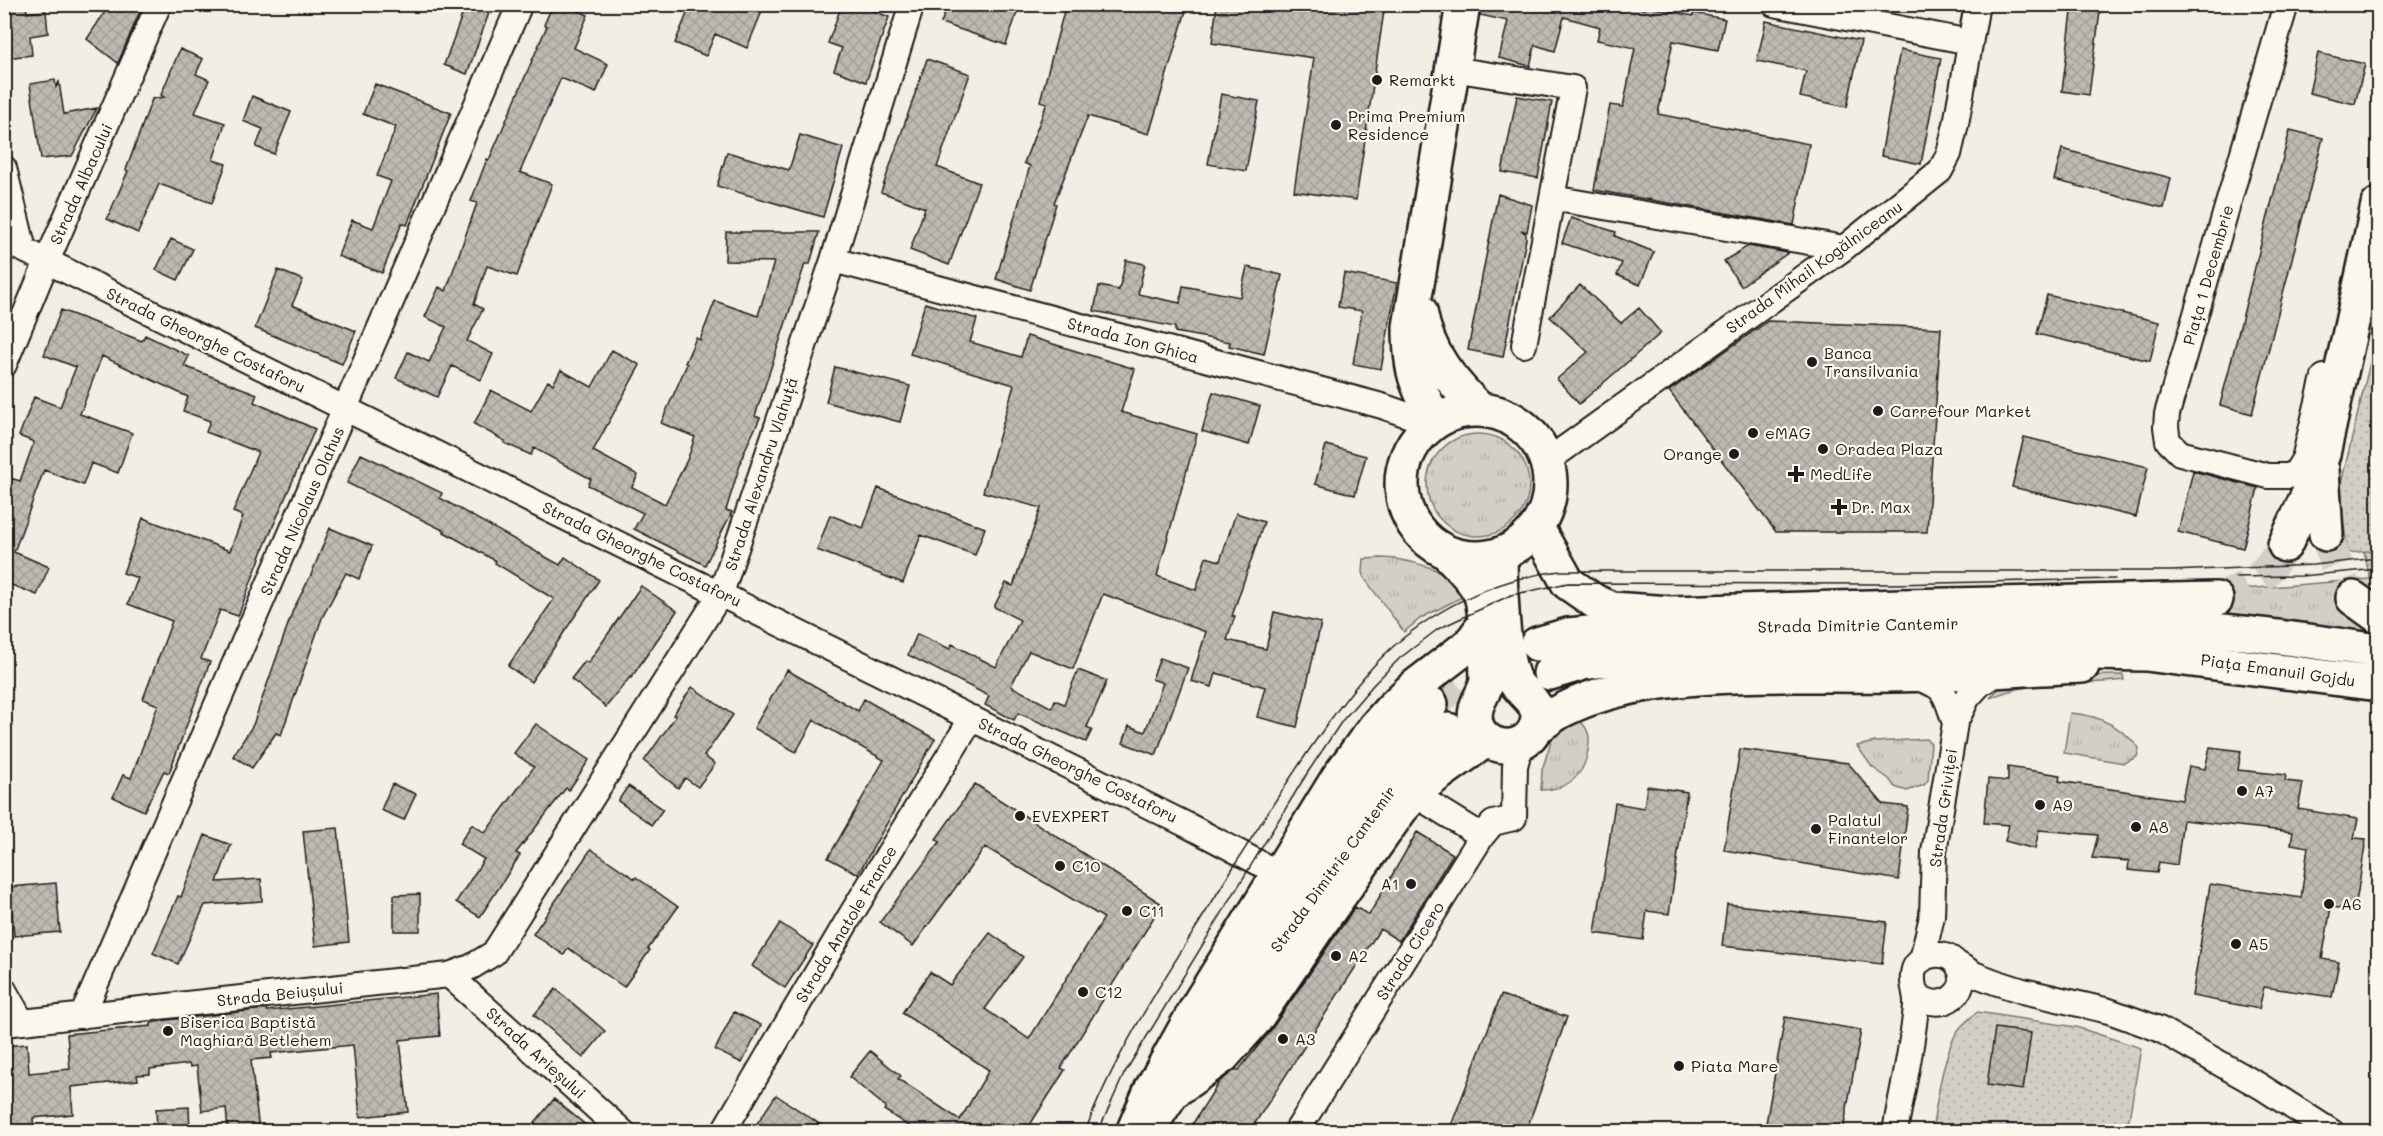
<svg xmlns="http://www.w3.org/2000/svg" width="2383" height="1136" font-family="Mali,sans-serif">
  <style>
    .grass { fill: url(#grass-tufts); stroke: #777671; stroke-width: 1.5 }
    .park { fill: url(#park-dots); stroke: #777671; stroke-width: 1.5 }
    .building { fill: url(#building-cross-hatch); stroke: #1c1c1c; stroke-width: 1.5 }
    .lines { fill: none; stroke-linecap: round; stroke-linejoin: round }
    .secondary-tunnel { stroke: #d2cec6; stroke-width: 33; stroke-dasharray: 33 16; stroke-linecap: butt }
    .primary-tunnel { stroke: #d2cec6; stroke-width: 33; stroke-dasharray: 33 16; stroke-linecap: butt }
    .street-casing { stroke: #1c1c1c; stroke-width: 28 }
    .secondary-casing { stroke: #1c1c1c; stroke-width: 38 }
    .primary-casing { stroke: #1c1c1c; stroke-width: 38 }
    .street { stroke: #fbf7ec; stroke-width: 24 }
    .secondary { stroke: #fbf7ec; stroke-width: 33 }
    .primary { stroke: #fbf7ec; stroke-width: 33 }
    .tram { stroke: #1c1c1c; stroke-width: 1.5 }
    .poi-dot { fill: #1c1c1c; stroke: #fbf7ec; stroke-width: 2 }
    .labels { text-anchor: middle; stroke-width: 4.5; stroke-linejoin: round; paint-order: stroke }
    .poi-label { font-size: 16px; fill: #1c1c1c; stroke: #fbf7ec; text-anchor: start }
    .street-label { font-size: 16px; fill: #1c1c1c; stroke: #fbf7ec }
  </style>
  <defs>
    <pattern id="grass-tufts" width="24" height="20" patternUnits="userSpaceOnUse" patternTransform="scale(1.5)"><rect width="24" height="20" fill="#d2cfc6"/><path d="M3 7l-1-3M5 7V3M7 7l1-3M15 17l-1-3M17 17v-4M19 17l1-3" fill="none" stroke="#b4b1aa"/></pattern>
    <pattern id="park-dots" width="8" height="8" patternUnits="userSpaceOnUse" patternTransform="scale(1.5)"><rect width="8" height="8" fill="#d2cfc6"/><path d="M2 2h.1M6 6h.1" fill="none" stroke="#b4b1aa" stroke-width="1.8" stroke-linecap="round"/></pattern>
    <pattern id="building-cross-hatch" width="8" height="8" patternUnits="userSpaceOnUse" patternTransform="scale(1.5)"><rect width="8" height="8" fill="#bdbab1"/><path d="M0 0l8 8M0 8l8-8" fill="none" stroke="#a29f98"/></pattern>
  </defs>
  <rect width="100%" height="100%" fill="#f2eee4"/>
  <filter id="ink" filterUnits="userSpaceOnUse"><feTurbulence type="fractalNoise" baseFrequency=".0167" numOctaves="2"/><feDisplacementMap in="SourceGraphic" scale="12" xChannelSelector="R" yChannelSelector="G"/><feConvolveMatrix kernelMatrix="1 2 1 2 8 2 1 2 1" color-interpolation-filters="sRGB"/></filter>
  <g filter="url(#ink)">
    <path class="grass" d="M1427 485a51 51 0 1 1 102 0a51 51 0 1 1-102 0Z
      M2378,550v51l-7,26 1,12 -152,-22 -3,-26 153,-12 -6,-28z
      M1381,558c22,0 78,11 81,39l-41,21 -17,14 -39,-53 -2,-7 1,-13z
      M2123,675l1,5c-45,6 -92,-1 -134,18l13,-14 62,-8z
      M2070,713c29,2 51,13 69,35l-2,9 -13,6 -60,-10z
      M1575,721l7,2c8,9 8,16 6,27 -4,26 -20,40 -47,40l1,-20 11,-35z
      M1926,739l5,4 -3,37 -4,5 -17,6 -12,-4 -6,-8 -17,-12 -15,-21 18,-4z"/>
    <path class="park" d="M2378,329v221l-30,3 -9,-61z
      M1977,1012l99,15 65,21 -14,83 -195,1c4,-26 12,-85 28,-104 5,-6 12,-11 17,-16z"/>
    <path class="building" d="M4,4h22l1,9 19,-2 2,22 -18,3 2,19 -26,3z
      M110,4h33l-25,59 -31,-24z
      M466,4l23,9 -22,61 -23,-9z
      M553,4h10l25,11 -14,33 34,16 -12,29 -35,-15 -41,94 32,12 -35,92 -30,-10 -13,38 9,5 -16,32 26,13 -12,26 -29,-14 -15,31 -41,-19 12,-26 21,10 17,-35 -21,-10 14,-30 7,4 31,-88 -6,-2 16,-42 2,1 58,-134 -3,-1z
      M691,4h74l-18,44 -32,-14 -9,22 -31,-13z
      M842,4h14l33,13 -23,65 -32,-12 8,-22 -14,-5z
      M948,4h72l-14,41 -65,-22z
      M1066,4h122l-39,130 -61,-18 -34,87 2,1 -26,86 -34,-11 34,-113 -6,-3 23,-60 -7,-2z
      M1217,4h168l-29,196 -62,-9 20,-133 -102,-15z
      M1481,4h140l23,5v-3l49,10 1,-3 31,6 -7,31 -45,-9 -15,73 151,30 -15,81 -200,-35 16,-85 13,2 12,-59 -38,-8 3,-13 -36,-10 -9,34 -20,-6 -5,21 -31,-8 9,-37 -28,-6z
      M2073,4h28l-12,91 -27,-4z
      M1766,21l95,20 -14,66 -47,-10 6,-26 -49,-10z
      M180,49l23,10 -7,15 13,6 -14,33 30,10 -12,37 13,4 -14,39 -53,-19 -21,49 -31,-14 21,-48 -2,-1 26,-71 12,-2 -3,-2z
      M1900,50l41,8 -20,106 -40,-8z
      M2318,53l47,11 -10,40 -46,-11z
      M927,59l43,15 -33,93 42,16 -30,82 -39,-15 15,-42 -44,-16z
      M55,80l1,7 3,-5 5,32 33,-6 -25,48 -31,3 -11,-75z
      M375,84l76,29 -44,112 -5,-2 -20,50 -44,-17 14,-36 21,8 18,-47 -14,-5 19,-49 -33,-13z
      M1221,94l38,7 -13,70 -38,-7z
      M252,96l39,16 -17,42 -18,-7 7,-18 -20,-8z
      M1517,96l35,6 -14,76 -36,-6z
      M2290,130l33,8 -71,276 -32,-9z
      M800,135l43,13 -20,69 -106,-31 10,-34 62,18z
      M2062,149l109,29 -7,30 -110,-28z
      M1498,194l34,11 -5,27 -6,-2 5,4v5l-23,118 -35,-7z
      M1571,218l45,14 -1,4 39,16 -14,33 -23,-10 5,-12 -60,-20z
      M726,232h93l-9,32h-5l-50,152 5,2 -16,34 -18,58 6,2 -27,53 -71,-36 9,-16 -55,-28 3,-6 -57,-31 -3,7 -27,-12 1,-2 -31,-17 17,-34 40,21 17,-30 5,3 8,-14 31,17 20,-37 28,15 -47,86 45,24 -6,12 33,17 23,-46 7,-21 -34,-14 26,-59 -2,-1 11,-25 4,2 15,-39 43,15 16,-54 -49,-1z
      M171,239l22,10 -15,31 -22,-10z
      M1748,246l40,7 -47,33 -17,-25z
      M1126,260l19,4 -7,30 42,9 3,-17 57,11 7,-30 35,8 -18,79 -35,-8 1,-4 -55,-10v-5l-81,-16 5,-25 20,4z
      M278,270l25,10 -11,25 64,26 -14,33 -87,-36z
      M1344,273l53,10 -16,86 -28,-5 9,-53 -24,-4z
      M1580,285l41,38 18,-15 22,25 -82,71 -22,-25 31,-27 -38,-35z
      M2047,295l112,27 -9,39 -113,-27z
      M925,303l52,16 -7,23 51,15 6,-21 108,33 -14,43 76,22 -40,142 39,14 10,-33 14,4 16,-48 28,9 -32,94h3l-8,24 39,9 8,-37 47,11 -24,104 -40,-10 8,-30 -49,-14 -4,14 -21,-6 15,-49 -103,-38 -30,75 -44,-18 -18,35 41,22 3,-8 9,4 14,-34 29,11 -20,46 5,3 -6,12 -68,-29 -4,7 -29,-15 4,-9 -81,-41 9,-21 33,15 2,-5 44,23 24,-47 -26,-13 12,-24 7,3 28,-78 -58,-16 31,-107 -104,-31z
      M61,310l81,31 3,-6 44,21 -5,10 73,28 -3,8 61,27 -50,116 -27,71 -18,-6 -19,49 9,3 -41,111 -5,-2 -20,40 -31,-14 10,-22 8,3 27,-73 -15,-6 29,-78 -44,-17 10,-26 -15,-5 20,-55 87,33 13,-35 -10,-4 25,-60 -52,-20 4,-11 -27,-10 5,-14 -86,-41 -22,58 52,19 -14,40 -27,-10 -8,22 -39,-15 -30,82 35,15 -12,28 -33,-13v-106l16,5 14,-39 -15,-6 15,-39 26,10 16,-40 -32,-12z
      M1768,321l173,7 -14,204h-151l-107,-141z
      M835,367l75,19 -10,36 -74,-20z
      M1213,392l47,14 -11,39 -47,-14z
      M2024,437l124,30 -12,50 -124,-30z
      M1326,445l40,11 -11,39 -40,-11z
      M361,454l81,39 -2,5 120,67 5,-8 34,23 -68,102 -23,-16 46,-67 -59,-36 1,-2 -52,-29 1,-1 -98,-48z
      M2193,471l65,17 -15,60 -65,-16z
      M878,488l107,40 -10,27 -54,-20 -18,48 -86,-33 13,-35 33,13z
      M330,528l42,18 -13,33 -13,-6 -24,45 -41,117 -5,-2 -24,35 -19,-12 20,-31 40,-115 18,-35z
      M641,586l36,25 -46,67 -1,-1 -24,30 -35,-28 14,-18 3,2z
      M1160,658l28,10 -32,87 -33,-12 6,-17 16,6 18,-49 -11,-4z
      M787,670l71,41 6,-12 71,40 -77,135 -30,-16 56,-98 -70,-40 -18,32 -42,-24z
      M692,687l41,28 -29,41 11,8 -17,23 -13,-9 -7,10 -34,-27 32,-45 -3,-1z
      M536,724l53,36 -20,30 -3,-2 -50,65 4,2 -40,62 -24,-15 28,-43 -25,-15 13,-20 13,9 49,-66 -20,-14z
      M2210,747l31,4 -3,19 48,5 -1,6 18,2 -5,26 60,10 -4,19 12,1 -11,71 -24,-3 -9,52 17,3 -7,35 -68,-10 -5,22 -67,-13 18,-112 91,14 7,-51 -17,-3 2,-12 -110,-12 -6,45 -18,-3 -2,11 -29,-3 1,-9 -37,-3 6,-23 -59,-5 -4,19 -30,-8 4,-16 -25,-2 4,-44 20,2v-14l52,8 -1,6 123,19 7,-34 16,3z
      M1740,749l108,14 35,41 25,3 -9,73 -175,-30z
      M392,784l24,10 -12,26 -23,-10z
      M975,784l187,120 -101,164 4,2 -39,61h-110l-32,-21 2,-3 -37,-30 21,-26 31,25 -3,3 62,41 29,-50 -87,-57 28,-41 20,13 40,-52 33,24 -38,52 44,30 75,-121 -119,-71 -72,99 -33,-24 60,-80 -4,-3z
      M628,786l35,23 -11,16 -34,-24z
      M1647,786l40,6 -18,122 -22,-3 -4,29 -48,-7 20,-130 29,5z
      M338,828l11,114 -34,4 -12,-115z
      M1417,832l36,22 -54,87 -19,-12 -130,202h-62l31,-49 17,-13 2,2 33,-41 84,-123 14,8z
      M205,835l26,10 -14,37 44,-3 1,22 -57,4 -27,59 -25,-11 25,-57 3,1z
      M591,849l44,30 1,-2 42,30 -30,42 2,1 -26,37 -56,-39 -4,7 -31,-21z
      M56,883l4,49 -46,4 -4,-49z
      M420,894v37h-26v-36z
      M1727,904l160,18 -5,42 -160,-18z
      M780,923l33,22 -28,43 -33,-22z
      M556,989l49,42 -22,27 -49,-43z
      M436,994l4,42 -40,4 8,72 -48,5 -7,-72 -82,8 1,5 -21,2 8,71h-31l-2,-23 -24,3 -5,-45 -7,1 -1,-3 -39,5v5l-13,1 1,5 -67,7 2,27 -40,4 1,13h-30v-85l23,-2 2,29 41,-4 -3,-35 84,-8v-3l16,-3 99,-11 1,2z
      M1501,995l66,22 -41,114h-77z
      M734,1012l27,13 -19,38 -27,-13z
      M1785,1017l76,13 -18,101h-65l-13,-2z
      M1995,1028l36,5 -8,57 -36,-5z
      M776,1095l54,36h-78z
      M554,1099l39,32h-65z
      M189,1107l1,24h-33l-1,-22z"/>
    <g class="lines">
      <path class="secondary-tunnel" d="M2326,534l17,50 10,14
        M2216,599c39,-13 46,-20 69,-54"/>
      <path class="primary-tunnel" d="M1431,704l39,-30 40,-19"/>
      <defs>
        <path id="street" d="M1774,4l196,38
          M2286,4l-119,410 -1,13 2,14 12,12 88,23h21l7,-4 8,-13 20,-82
          M1452,69l121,19 -49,257
          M4,168l20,82
          M1552,198l292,50
          M4,240l1183,585 91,48
          M833,260l549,146 51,18
          M4,365l43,-104 112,-257
          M1547,461l297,-213 96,-77 9,-17 7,-30 21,-120
          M1914,677c33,10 30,15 41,46
          M1414,794l68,42
          M1922,960l10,-44 2,-64 21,-129 13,-26 12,-13 22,-14
          M1956,963l18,11 21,8 28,9 86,20 50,18 101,57 72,46
          M449,975l174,157
          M4,990l18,32
          M82,1016l438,-1012
          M4,1024l445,-49 22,-8 23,-14 227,-360 112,-333 79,-256
          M723,1132l129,-219 120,-195
          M1296,1132l186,-296 11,-13 21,-5 1,-52 6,-23
          M1895,1132c7,-43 18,-84 21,-127 1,-12 -6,-23 -2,-36 7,-16 31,-19 42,-6 20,24 -14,55 -39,31"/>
        <path id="secondary" d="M1420,311c7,42 31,70 60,99
          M1402 484a74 74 0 1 1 148 0a74 74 0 1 1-148 0Z
          M1436,420c-21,-35 -26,-51 -26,-93l53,-323
          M2322,470l4,64
          M1537,528l31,55 26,18 17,8 60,4 231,-7 15,6 18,12
          M2285,545l23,-50 15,-41 55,-249
          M1446,552c12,12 25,24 33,39 9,17 7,67 8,88 -1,12 -9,19 -11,30 -5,21 13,39 34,37 16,-2 28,-14 28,-31 -1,-15 -20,-24 -25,-37 -11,-26 -13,-94 -13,-123
          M2353,598l25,18
          M1903,606l313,-7
          M1536,728c9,-6 17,-13 27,-18 87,-45 230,-33 328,-35 64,-1 127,-6 191,-9
          M1174,1091l49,-35 32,-36 71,-105 75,-106 22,-24 63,-45
          M1133,1132l19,-44 48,-86 139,-226 36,-49 17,-19 22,-21 56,-43 14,-19"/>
        <path id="primary" d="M1537,644l31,-9 74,-7 474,-4c88,2 175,14 262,27
          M1550,673l33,-10 61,-9 345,-3 157,3 232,30
          M1257,951c27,-59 71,-129 112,-179 19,-24 41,-45 62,-68
          M1146,1132l99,-149 31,-33 24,-30 54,-85 43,-55 51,-50"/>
      </defs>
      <use href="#street" class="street-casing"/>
      <use href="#secondary" class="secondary-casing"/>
      <use href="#primary" class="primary-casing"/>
      <use href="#street" class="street"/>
      <use href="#secondary" class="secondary"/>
      <use href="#primary" class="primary"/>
      <path class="tram" d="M2235,577l66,-1 77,-7
        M1085,1132c30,-80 85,-162 130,-235 34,-55 68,-111 106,-164 19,-27 39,-54 62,-77 47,-46 113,-78 177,-85h611l142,-6 65,-7
        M1098,1132l26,-58 182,-299 36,-54 32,-37 26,-26 38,-29 73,-34 57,-12 324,1 223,-5"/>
    </g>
  </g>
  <g class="poi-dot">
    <circle cx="1377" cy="80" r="6"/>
    <circle cx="1336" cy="125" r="6"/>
    <circle cx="1812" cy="362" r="6"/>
    <circle cx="1878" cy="411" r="6"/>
    <circle cx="1753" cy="433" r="6"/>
    <circle cx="1823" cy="449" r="6"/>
    <circle cx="1734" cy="454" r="6"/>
    <path d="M1793 465h6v6h6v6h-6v6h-6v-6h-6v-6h6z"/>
    <path d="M1836 498h6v6h6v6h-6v6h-6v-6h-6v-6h6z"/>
    <circle cx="2242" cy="791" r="6"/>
    <circle cx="2040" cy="805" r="6"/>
    <circle cx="1020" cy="816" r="6"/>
    <circle cx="2136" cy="827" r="6"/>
    <circle cx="1816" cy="829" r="6"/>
    <circle cx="1060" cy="866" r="6"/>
    <circle cx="1411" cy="884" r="6"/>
    <circle cx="2329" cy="904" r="6"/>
    <circle cx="1127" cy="911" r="6"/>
    <circle cx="2236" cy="944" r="6"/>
    <circle cx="1336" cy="956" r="6"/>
    <circle cx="1083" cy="992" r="6"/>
    <circle cx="168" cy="1031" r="6"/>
    <circle cx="1283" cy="1039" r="6"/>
    <circle cx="1679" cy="1066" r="6"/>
  </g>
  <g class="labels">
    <g class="poi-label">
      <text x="1389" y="86">Remarkt</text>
      <text x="1348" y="122">Prima Premium<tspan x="1348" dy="18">Residence</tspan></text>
      <text x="1824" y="359">Banca<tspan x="1824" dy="18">Transilvania</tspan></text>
      <text x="1890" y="417">Carrefour Market</text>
      <text x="1765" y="439">eMAG</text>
      <text x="1835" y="455">Oradea Plaza</text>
      <text x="1722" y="460" text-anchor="end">Orange</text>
      <text x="1810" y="480">MedLife</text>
      <text x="1851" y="513">Dr. Max</text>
      <text x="2254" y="797">A7</text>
      <text x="2052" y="811">A9</text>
      <text x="1032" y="822">EVEXPERT</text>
      <text x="1828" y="826">Palatul<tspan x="1828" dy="18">Finantelor</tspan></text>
      <text x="2148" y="833">A8</text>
      <text x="1072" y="872">C10</text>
      <text x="1399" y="890" text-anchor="end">A1</text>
      <text x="2341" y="910">A6</text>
      <text x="1139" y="917">C11</text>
      <text x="2248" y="950">A5</text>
      <text x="1348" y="962">A2</text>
      <text x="1095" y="998">C12</text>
      <text x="180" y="1028">Biserica Baptistă<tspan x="180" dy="18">Maghiară Betlehem</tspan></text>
      <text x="1295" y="1045">A3</text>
      <text x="1691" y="1072">Piata Mare</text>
    </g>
    <g class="street-label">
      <text transform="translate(81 184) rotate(-66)" y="6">Strada Albacului</text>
      <text transform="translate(1814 267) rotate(-36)" y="6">Strada Mihail Kogălniceanu</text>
      <text transform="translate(2208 275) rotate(-74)" y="6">Piața 1 Decembrie</text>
      <text transform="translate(206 340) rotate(26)" y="6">Strada Gheorghe Costaforu</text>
      <text transform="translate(1133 340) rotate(15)" y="6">Strada Ion Ghica</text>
      <text transform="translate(761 474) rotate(-72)" y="6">Strada Alexandru Vlahuță</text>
      <text transform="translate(302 511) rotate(-66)" y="6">Strada Nicolaus Olahus</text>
      <text transform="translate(642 554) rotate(26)" y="6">Strada Gheorghe Costaforu</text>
      <text transform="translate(1858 625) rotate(-1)" y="6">Strada Dimitrie Cantemir</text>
      <text transform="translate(2278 670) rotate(8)" y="6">Piața Emanuil Gojdu</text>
      <text transform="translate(1078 770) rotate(26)" y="6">Strada Gheorghe Costaforu</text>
      <text transform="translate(1943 808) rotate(-82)" y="6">Strada Griviței</text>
      <text transform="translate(1333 869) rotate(-54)" y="6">Strada Dimitrie Cantemir</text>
      <text transform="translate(846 924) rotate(-59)" y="6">Strada Anatole France</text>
      <text transform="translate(1410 951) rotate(-58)" y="6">Strada Cicero</text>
      <text transform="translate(280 994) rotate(-6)" y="6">Strada Beiușului</text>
      <text transform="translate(536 1053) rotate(42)" y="6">Strada Arieșului</text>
    </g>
  </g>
  <rect width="2383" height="1136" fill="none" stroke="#fbf7ec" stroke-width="24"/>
  <rect x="12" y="12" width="2359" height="1112" fill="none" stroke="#1c1c1c" stroke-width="2" filter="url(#ink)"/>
</svg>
